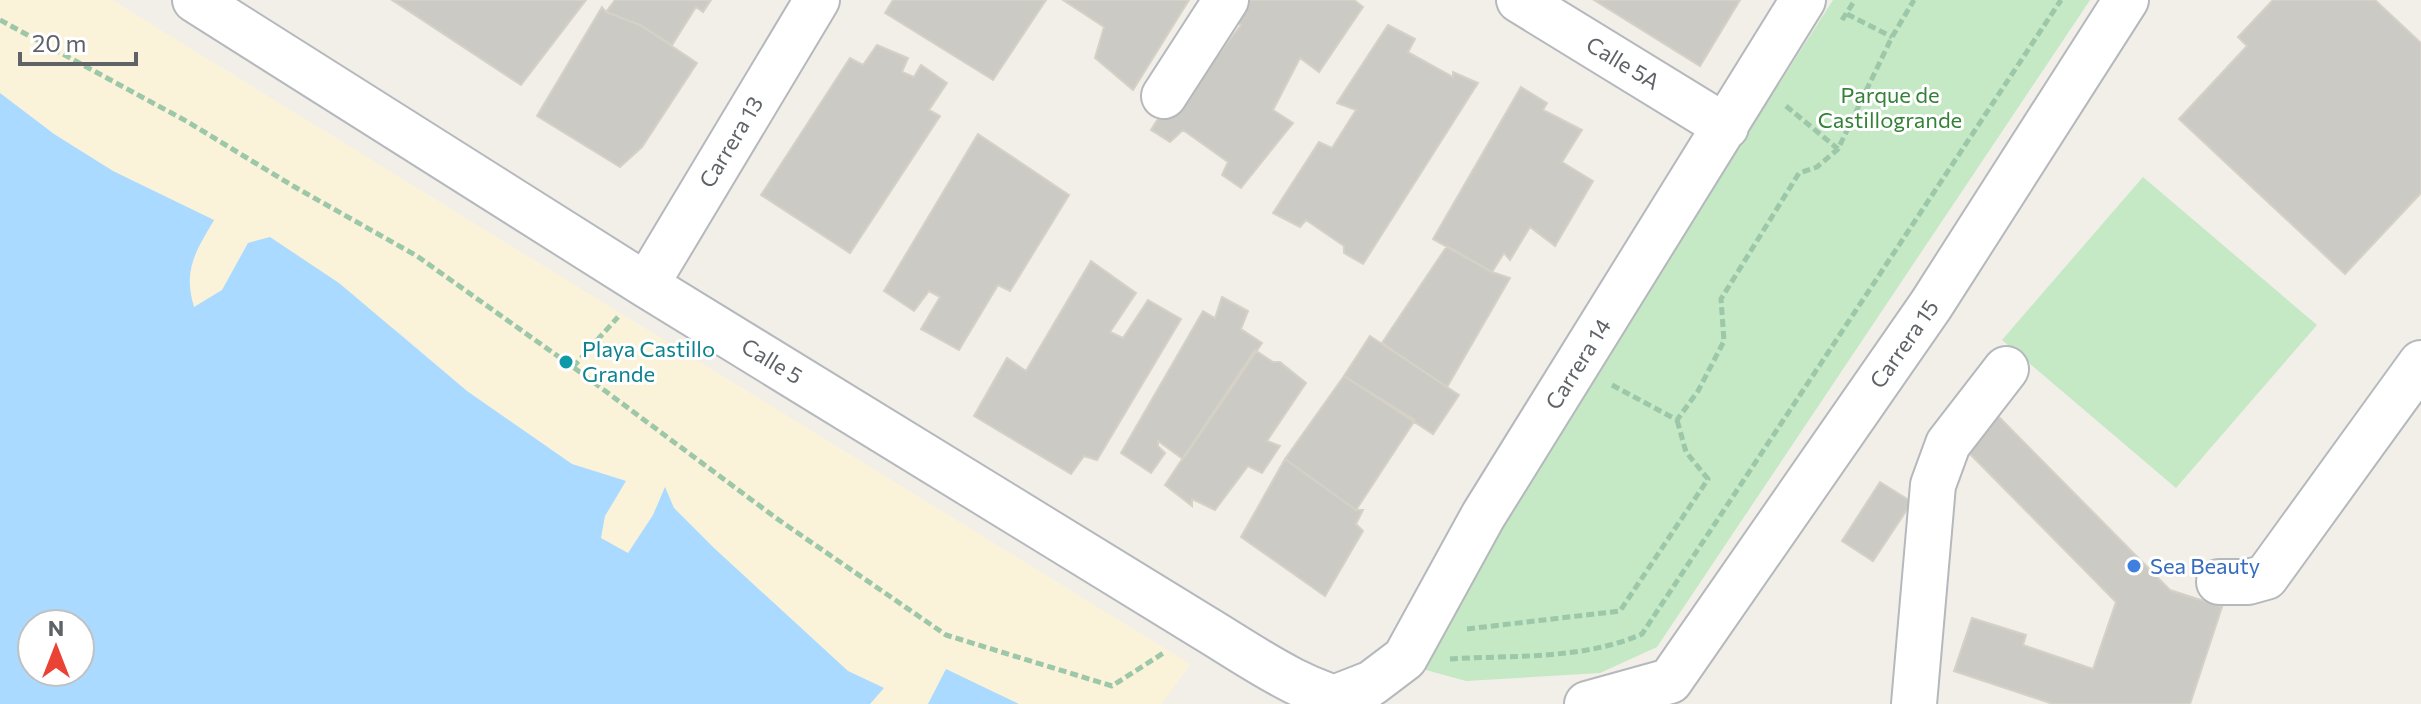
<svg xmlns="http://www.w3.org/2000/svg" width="2421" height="704" font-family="Commissioner,sans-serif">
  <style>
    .green { fill: #c5e8c5 }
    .sand { fill: #fbf3d9 }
    .water { fill: #aadaff; fill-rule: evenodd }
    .building { fill: #cccac5; stroke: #d6d1c6; stroke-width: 2 }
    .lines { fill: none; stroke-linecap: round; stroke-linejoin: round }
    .minor-casing { stroke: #b5b8bc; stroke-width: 48 }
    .path { stroke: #9cc7a9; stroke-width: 5; stroke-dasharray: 8 4; stroke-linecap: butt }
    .minor { stroke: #fff; stroke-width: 44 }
    .culture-dot { fill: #0f9aa8; stroke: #fff; stroke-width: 3 }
    .shop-dot { fill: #3f7fe0; stroke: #fff; stroke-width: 3 }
    .labels { text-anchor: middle; stroke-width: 6; stroke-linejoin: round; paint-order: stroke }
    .street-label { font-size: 22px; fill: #5f6368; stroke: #fff }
    .park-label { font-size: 22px; fill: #348238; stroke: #fff }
    .culture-label { font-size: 22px; fill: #0d838f; stroke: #fff; text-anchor: start }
    .shop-label { font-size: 22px; fill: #366cbe; stroke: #fff; text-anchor: start }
  </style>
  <rect width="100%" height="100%" fill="#f1efe8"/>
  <path class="green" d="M1833,0h257l-433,647 -57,26 -134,8 -40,-11 7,-34 126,-210z
    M2143,177l174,148 -141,163 -174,-148z"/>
  <path class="sand" d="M0,0h112l1078,664 -28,40h-143l-73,-34 -18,34h-58l13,-17 -35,-16 -134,-123 -40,-40 -9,-20 -12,27 -25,38 -27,-15 3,-22 21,-36 -53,-16 -105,-73 -67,-59 -152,-89 -26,47 -28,17 -6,-24 9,-34 16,-29 -100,-49 -59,-37 -54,-41z"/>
  <path class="water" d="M0,93l54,41 59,37 101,49c-19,33 -31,49 -20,87l28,-17 26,-47 22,-6 69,46 128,108 105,73 54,17 -21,35 -4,22 27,15 25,-38 12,-28 9,21 40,40 134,123 36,17 -14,16h-870zM80,624v48h-48v-48z
    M946,669l73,35h-91z"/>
  <path class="building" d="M392,0h194l-65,85z
    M615,0h96l-8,12 -7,-5 -24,38 -32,-20 -34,-13z
    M893,0h153l-53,80 -108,-67z
    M1063,0h126l-56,90 -38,-32 9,-31z
    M1230,0h124l9,7 -44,65 -19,-14 -27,52 20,13 -52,65 -19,-13 6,-13 -45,-32 -13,12 -19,-12 45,-72 14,7 31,-40 -19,-13z
    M1594,0h146l-40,66z
    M2273,0h102l46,43v150l-76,81 -166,-155 68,-73 -9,-9z
    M602,7l4,5 34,13 57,38 -55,84 -22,20 -83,-51z
    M1388,25l27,14 -7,13 45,25v-5l25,11 -115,181 -19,-11v-7l-38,-26 -6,7 -27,-14 46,-71 13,6 24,-38 -19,-7z
    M877,45l31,13 -6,14 12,5 7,-12 26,18 -18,27 11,6 -90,137 -89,-58 89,-137 13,7z
    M1521,87l26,16 -4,7 39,20 -20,32 31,19 -38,65 -25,-19 -20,33 -6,-7 -12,19 -59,-33z
    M978,134l91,61 -59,96 -12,-6 -39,65 -38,-21 19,-32 -11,-6 -15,20 -30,-20z
    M1447,246l45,26 18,6 -63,109 -65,-44z
    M1091,261l45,32 -26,39 13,6 25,-38 33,19 -84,141 -13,-4 -13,18 -97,-58 33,-58 19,13z
    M1222,297l26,14 -7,18 21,14 -79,116 -25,-18v5l7,7 -14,20 -30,-20 82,-142 12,7z
    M1370,336l89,59 -26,39 -89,-58z
    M1255,350l18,12h7l26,21 -39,58 13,5 -18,27 -14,-7 -33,44 -23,-11v7l-27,-21z
    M1344,376l71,44 -59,90 -71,-51z
    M1998,416l172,174 52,17 -32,97h-137l-99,-33 18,-53 54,17 -3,10 70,24 23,-67 -151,-153z
    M1285,459l71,51h7l-7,14 7,7 -38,65 -84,-59z
    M1880,482l32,20 -39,59 -31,-20z"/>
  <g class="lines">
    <defs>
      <path id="minor" d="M195,0l451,285 557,342c50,30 98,66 156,77
        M1519,0l207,127
        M1164,96l62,-96
        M646,285l171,-285
        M2219,582h29l18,-5 155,-214
        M1331,699l41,-16 33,-25 78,-142 320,-516
        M1587,704l83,-23 261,-376 195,-305
        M1914,704l19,-219 15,-41 58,-75"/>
    </defs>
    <use href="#minor" class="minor-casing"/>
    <path class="path" d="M1847,14l45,23
      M0,20l188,102 105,64 124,70 156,111 203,151 170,117 166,51 53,-34
      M1842,20l13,-20
      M1786,106l52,43 54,-112 22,-37
      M573,367l45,-50
      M1612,385l65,35 21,-29 26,-50 -3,-42 78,-126 18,-6 21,-18
      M1467,629l153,-18 88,-132 -22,-27 -9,-32
      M1450,659c64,-4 133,1 192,-25l419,-634"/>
    <use href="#minor" class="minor"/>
  </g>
  <circle class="culture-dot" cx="566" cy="362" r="8"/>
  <circle class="shop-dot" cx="2134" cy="566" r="8"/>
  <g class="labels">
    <g class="street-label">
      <text transform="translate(1623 63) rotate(31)" y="8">Calle 5A</text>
      <text transform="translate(731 142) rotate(-59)" y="8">Carrera 13</text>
      <text transform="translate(1904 344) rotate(-55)" y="8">Carrera 15</text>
      <text transform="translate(772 361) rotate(31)" y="8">Calle 5</text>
      <text transform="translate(1578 364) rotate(-58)" y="8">Carrera 14</text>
    </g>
    <g class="park-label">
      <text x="1890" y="103">Parque de<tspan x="1890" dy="25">Castillogrande</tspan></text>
    </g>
    <g class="culture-label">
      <text x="582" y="357">Playa Castillo<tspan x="582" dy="25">Grande</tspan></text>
    </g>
    <g class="shop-label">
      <text x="2150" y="574">Sea Beauty</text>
    </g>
  </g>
  <g transform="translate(56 648)"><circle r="38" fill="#ffffff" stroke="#bfc1c3" stroke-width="2"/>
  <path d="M0-6L14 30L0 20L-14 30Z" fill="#ea4335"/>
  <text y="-12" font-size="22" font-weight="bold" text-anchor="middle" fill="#5f6368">N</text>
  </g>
  <path d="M20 52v12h116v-12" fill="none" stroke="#5f6368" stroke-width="4"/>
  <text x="32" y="52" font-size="24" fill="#5f6368" stroke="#ffffff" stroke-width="6" paint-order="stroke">20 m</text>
</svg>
